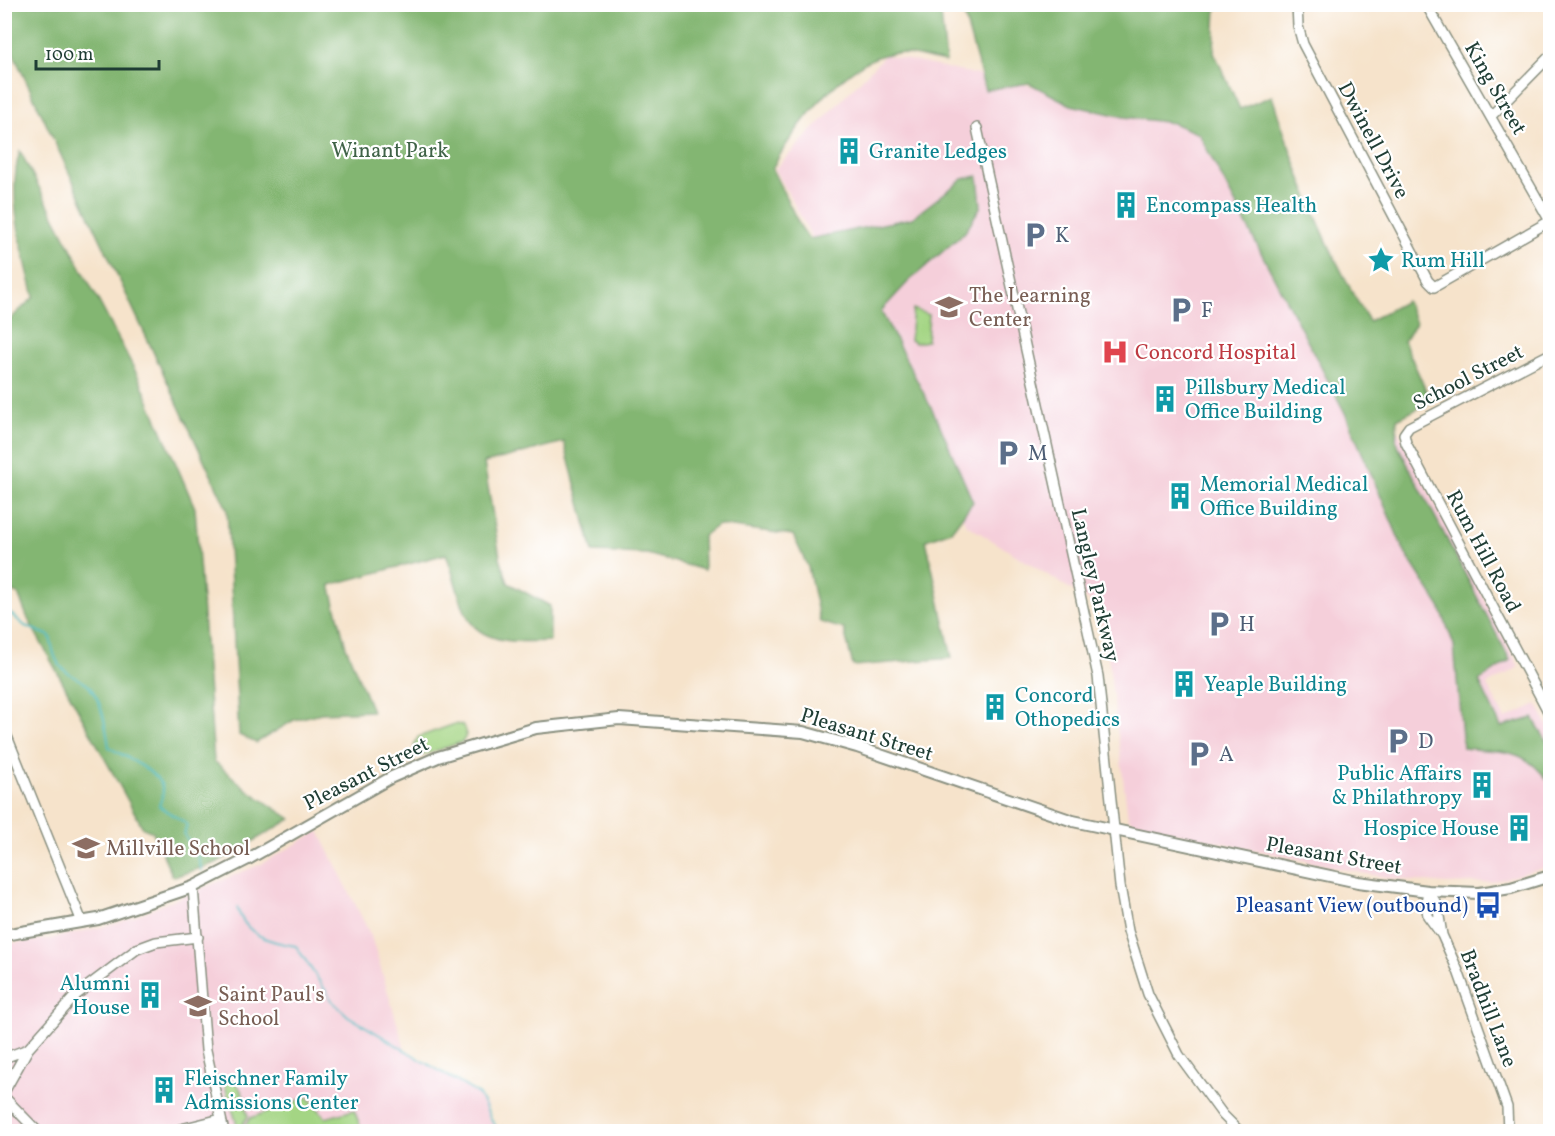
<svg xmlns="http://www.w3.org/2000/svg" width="1555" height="1136" font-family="Vollkorn,serif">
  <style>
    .built { fill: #f5cfda }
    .green { fill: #a4d584; stroke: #62895c; stroke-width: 1.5 }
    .forest { fill: #83b672; stroke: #517a53; stroke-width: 1.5 }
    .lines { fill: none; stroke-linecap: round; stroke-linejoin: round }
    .stream { stroke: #4bbac0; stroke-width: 2 }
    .minor-casing { stroke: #8a9080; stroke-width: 12 }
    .major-casing { stroke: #8a9080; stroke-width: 14 }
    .minor { stroke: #fff; stroke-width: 9 }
    .major { stroke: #fff; stroke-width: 10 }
    .labels { text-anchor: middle; stroke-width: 4.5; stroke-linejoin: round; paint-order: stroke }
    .street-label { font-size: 21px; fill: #1f3d34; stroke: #fff }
    .park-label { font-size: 21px; fill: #406348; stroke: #fff }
    .culture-label { font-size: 21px; fill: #0d838f; stroke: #fff; text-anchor: start }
    .service-label { font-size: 21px; fill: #4e5e75; stroke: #fff; text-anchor: start }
    .education-label { font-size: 21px; fill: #785e54; stroke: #fff; text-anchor: start }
    .health-label { font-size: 21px; fill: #be3a42; stroke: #fff; text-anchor: start }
    .transit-label { font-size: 21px; fill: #164399; stroke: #fff; text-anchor: end }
  </style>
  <rect width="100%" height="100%" fill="#fff"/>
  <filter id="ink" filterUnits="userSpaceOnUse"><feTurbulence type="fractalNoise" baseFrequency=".0167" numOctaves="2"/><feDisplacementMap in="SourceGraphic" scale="12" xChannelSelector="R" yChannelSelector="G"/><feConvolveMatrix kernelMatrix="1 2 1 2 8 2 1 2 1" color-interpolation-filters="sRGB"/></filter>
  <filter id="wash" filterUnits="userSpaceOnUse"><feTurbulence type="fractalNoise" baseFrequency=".008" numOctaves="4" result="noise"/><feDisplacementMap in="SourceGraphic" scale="24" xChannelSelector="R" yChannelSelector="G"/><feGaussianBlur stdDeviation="1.35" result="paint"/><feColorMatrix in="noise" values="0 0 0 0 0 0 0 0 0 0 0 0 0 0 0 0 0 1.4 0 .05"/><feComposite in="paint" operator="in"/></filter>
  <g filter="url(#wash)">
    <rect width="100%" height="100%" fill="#f6e3cb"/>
    <path class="built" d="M1190,25l329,642 -32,18 18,34 32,-15 13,26v136l-58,16 -45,2 -33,-3 -48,-7 -230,-50 -8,-6 -22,-180 -8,-32 -131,-81 -192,-356 110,-114 249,53z
      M319,831l52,105 34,113 73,45 9,11 2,14 11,12h-495l-1,-187 45,-5 69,-16 143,-59z"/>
    <path class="green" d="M913,309l16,6 -2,26 -12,2 -5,-3z
      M455,724l7,1c6,5 5,11 0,17l-39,13 -5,-2 -4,-7 4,-9z
      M222,1077c16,2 20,14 25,28l-2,1 3,10 -9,15z
      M308,1097l18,21 28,-8 8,21h-120l8,-13z"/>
    <path class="forest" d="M961,4l255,1 -2,47 26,57 32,-13c25,77 54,155 97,225l37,-20 10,22 -12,18 27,61 -34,17 -1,23 114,218 -31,21 22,46 32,-9 17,29v36c-28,-37 -44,-30 -87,-35l-9,-103 -14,-38 -35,-54 -60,-140 -146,-279 -26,-11 -49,-6 -53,-12 -42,-22 -44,7z
      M4,5h936l6,57c-15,-2 -34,-9 -50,-9 -48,2 -104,77 -124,116l28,57 9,13 103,-21 51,-39 15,-3 3,30 -16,26 -57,50 -27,29 57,110 35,81 -22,29 -25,9 26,118 -99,8 -9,-37 -24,-7 -12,-55 -15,-32 -75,-10 -15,11 1,34 -57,-16 -54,-2 -29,-110 -80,21 16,94 8,26 42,23v35c-25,1 -64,4 -80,-20 -11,-17 -16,-48 -24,-67l-116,31 16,62 26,64 -51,2 -27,7 -38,23 -17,-8 -12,-226 -222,-473z
      M20,151l119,227 56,130 19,253 35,30 42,28 -75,44 -43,14 -20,-45 -10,-4 -115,-209 -10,-25 -13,-5v-62l5,-14 -6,-2 1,-187 29,-27c-11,-46 -28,-100 -14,-146z"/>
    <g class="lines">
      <path class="stream" d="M4,608l21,18 25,10c3,15 4,27 18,37 6,4 14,7 20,12 14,15 18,42 21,62 14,10 54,25 54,45 0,4 -3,10 -4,14l28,18 -3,11 12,15 6,21
        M237,907c8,29 33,35 59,39l37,56 15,14 130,78c10,14 10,24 22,38"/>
    </g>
  </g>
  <g filter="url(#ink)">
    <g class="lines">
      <defs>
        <path id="minor" d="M1297,4l1,22 5,18 125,237 6,6 116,-66
          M1426,4l124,217
          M1492,115l58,-59
          M977,128l121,548 22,210 8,45 20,63 31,61 44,60 17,17
          M1550,354l-141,73 -5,7 2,9 144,272
          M4,729l78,193
          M193,887l13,163 18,82
          M1428,891l-2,12 2,13 14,19 16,36 49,136 1,25
          M1428,891l9,13 5,31
          M4,1058l24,-9 48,-54 61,-46 19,-7 42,-5
          M4,1092l24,-43
          M4,1097l34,35
          M169,1132l52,-13"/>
        <path id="major" d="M4,935l94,-16 95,-32 57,-29 142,-81 46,-20 98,-29 83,-9 184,13 54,15 216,74 285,61 70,9 51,2 32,-5 39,-12"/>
      </defs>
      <use href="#minor" class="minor-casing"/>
      <use href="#major" class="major-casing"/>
      <use href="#minor" class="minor"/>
      <use href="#major" class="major"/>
    </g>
  </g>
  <defs>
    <symbol id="building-bare" viewBox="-9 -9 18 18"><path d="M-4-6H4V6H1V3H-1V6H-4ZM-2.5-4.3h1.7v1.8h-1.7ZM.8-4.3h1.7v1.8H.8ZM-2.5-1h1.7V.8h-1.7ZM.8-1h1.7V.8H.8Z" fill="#0f9aa8" stroke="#fff" stroke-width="2.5" paint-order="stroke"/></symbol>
    <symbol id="parking-bare" viewBox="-9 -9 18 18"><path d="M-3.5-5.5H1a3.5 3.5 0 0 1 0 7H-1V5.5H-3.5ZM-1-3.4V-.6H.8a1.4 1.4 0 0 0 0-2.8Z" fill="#5c6f8a" stroke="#fff" stroke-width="2.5" paint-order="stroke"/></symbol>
    <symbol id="sight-bare" viewBox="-9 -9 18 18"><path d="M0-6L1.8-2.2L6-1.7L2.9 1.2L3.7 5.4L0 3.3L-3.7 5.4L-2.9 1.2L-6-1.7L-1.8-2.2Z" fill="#0f9aa8" stroke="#fff" stroke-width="2.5" paint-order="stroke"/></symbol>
    <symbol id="school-bare" viewBox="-9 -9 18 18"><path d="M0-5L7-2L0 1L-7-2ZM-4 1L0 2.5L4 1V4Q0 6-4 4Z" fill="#8d6e63" stroke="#fff" stroke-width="2.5" paint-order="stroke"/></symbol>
    <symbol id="hospital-bare" viewBox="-9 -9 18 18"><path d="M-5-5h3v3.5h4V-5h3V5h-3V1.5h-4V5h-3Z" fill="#e0444e" stroke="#fff" stroke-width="2.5" paint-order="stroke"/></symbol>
    <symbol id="bus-bare" viewBox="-9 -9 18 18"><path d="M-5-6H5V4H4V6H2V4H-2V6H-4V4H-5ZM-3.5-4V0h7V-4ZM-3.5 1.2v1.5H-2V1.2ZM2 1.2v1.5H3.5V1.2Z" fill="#1a4fb4" stroke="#fff" stroke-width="2.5" paint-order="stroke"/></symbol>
  </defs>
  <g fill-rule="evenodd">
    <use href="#building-bare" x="830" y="132" width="38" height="38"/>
    <use href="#building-bare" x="1107" y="186" width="38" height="38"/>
    <use href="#parking-bare" x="1016" y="216" width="38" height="38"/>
    <use href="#sight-bare" x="1362" y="241" width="38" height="38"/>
    <use href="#school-bare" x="930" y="288" width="38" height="38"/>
    <use href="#parking-bare" x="1162" y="291" width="38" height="38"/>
    <use href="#hospital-bare" x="1096" y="333" width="38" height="38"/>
    <use href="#building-bare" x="1146" y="380" width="38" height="38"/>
    <use href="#parking-bare" x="989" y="434" width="38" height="38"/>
    <use href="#building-bare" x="1161" y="477" width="38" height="38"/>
    <use href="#parking-bare" x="1200" y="605" width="38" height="38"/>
    <use href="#building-bare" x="1165" y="665" width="38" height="38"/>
    <use href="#building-bare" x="976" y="688" width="38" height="38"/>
    <use href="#parking-bare" x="1379" y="722" width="38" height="38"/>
    <use href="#parking-bare" x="1180" y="735" width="38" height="38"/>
    <use href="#building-bare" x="1463" y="766" width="38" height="38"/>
    <use href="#building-bare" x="1500" y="809" width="38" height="38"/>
    <use href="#school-bare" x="67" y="829" width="38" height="38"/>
    <use href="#bus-bare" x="1469" y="886" width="38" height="38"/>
    <use href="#building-bare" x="131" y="976" width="38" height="38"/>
    <use href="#school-bare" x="179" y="987" width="38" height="38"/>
    <use href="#building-bare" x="145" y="1071" width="38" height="38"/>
  </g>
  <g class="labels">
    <g class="street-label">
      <text transform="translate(1496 88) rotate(60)" y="7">King Street</text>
      <text transform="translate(1374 140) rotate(62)" y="7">Dwinell Drive</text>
      <text transform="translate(1468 377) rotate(-27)" y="7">School Street</text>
      <text transform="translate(1484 551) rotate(62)" y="7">Rum Hill Road</text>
      <text transform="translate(1096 585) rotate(77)" y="7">Langley Parkway</text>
      <text transform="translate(867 734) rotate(17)" y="7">Pleasant Street</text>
      <text transform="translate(366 773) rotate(-27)" y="7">Pleasant Street</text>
      <text transform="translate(1334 855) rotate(10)" y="7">Pleasant Street</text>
      <text transform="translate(1489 1008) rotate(69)" y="7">Bradhill Lane</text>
    </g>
    <g class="park-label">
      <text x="390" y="157">Winant Park</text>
    </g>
    <g class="culture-label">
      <text x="869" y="158">Granite Ledges</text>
      <text x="1146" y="212">Encompass Health</text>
      <text x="1401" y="267">Rum Hill</text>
      <text x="1185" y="394">Pillsbury Medical<tspan x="1185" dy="24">Office Building</tspan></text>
      <text x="1200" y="491">Memorial Medical<tspan x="1200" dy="24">Office Building</tspan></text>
      <text x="1204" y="691">Yeaple Building</text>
      <text x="1015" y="702">Concord<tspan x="1015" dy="24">Othopedics</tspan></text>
      <text x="1462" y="780" text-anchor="end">Public Affairs<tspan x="1462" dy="24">&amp; Philathropy</tspan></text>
      <text x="1499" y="835" text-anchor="end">Hospice House</text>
      <text x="130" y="990" text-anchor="end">Alumni<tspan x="130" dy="24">House</tspan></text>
      <text x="184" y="1085">Fleischner Family<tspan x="184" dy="24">Admissions Center</tspan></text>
    </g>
    <g class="service-label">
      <text x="1055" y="242">K</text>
      <text x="1201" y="317">F</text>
      <text x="1028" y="460">M</text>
      <text x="1239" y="631">H</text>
      <text x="1418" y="748">D</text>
      <text x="1219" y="761">A</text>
    </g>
    <g class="education-label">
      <text x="969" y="302">The Learning<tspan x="969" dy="24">Center</tspan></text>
      <text x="106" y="855">Millville School</text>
      <text x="218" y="1001">Saint Paul's<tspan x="218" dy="24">School</tspan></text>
    </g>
    <g class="health-label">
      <text x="1135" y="359">Concord Hospital</text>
    </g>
    <g class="transit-label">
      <text x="1468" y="912">Pleasant View (outbound)</text>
    </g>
  </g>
  <rect width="1555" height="1136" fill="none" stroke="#fff" stroke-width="24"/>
  <path d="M36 60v9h123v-9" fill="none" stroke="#1f3d34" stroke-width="3"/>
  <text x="45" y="60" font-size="18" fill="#1f3d34" stroke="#ffffff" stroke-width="4.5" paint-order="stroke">100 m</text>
</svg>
